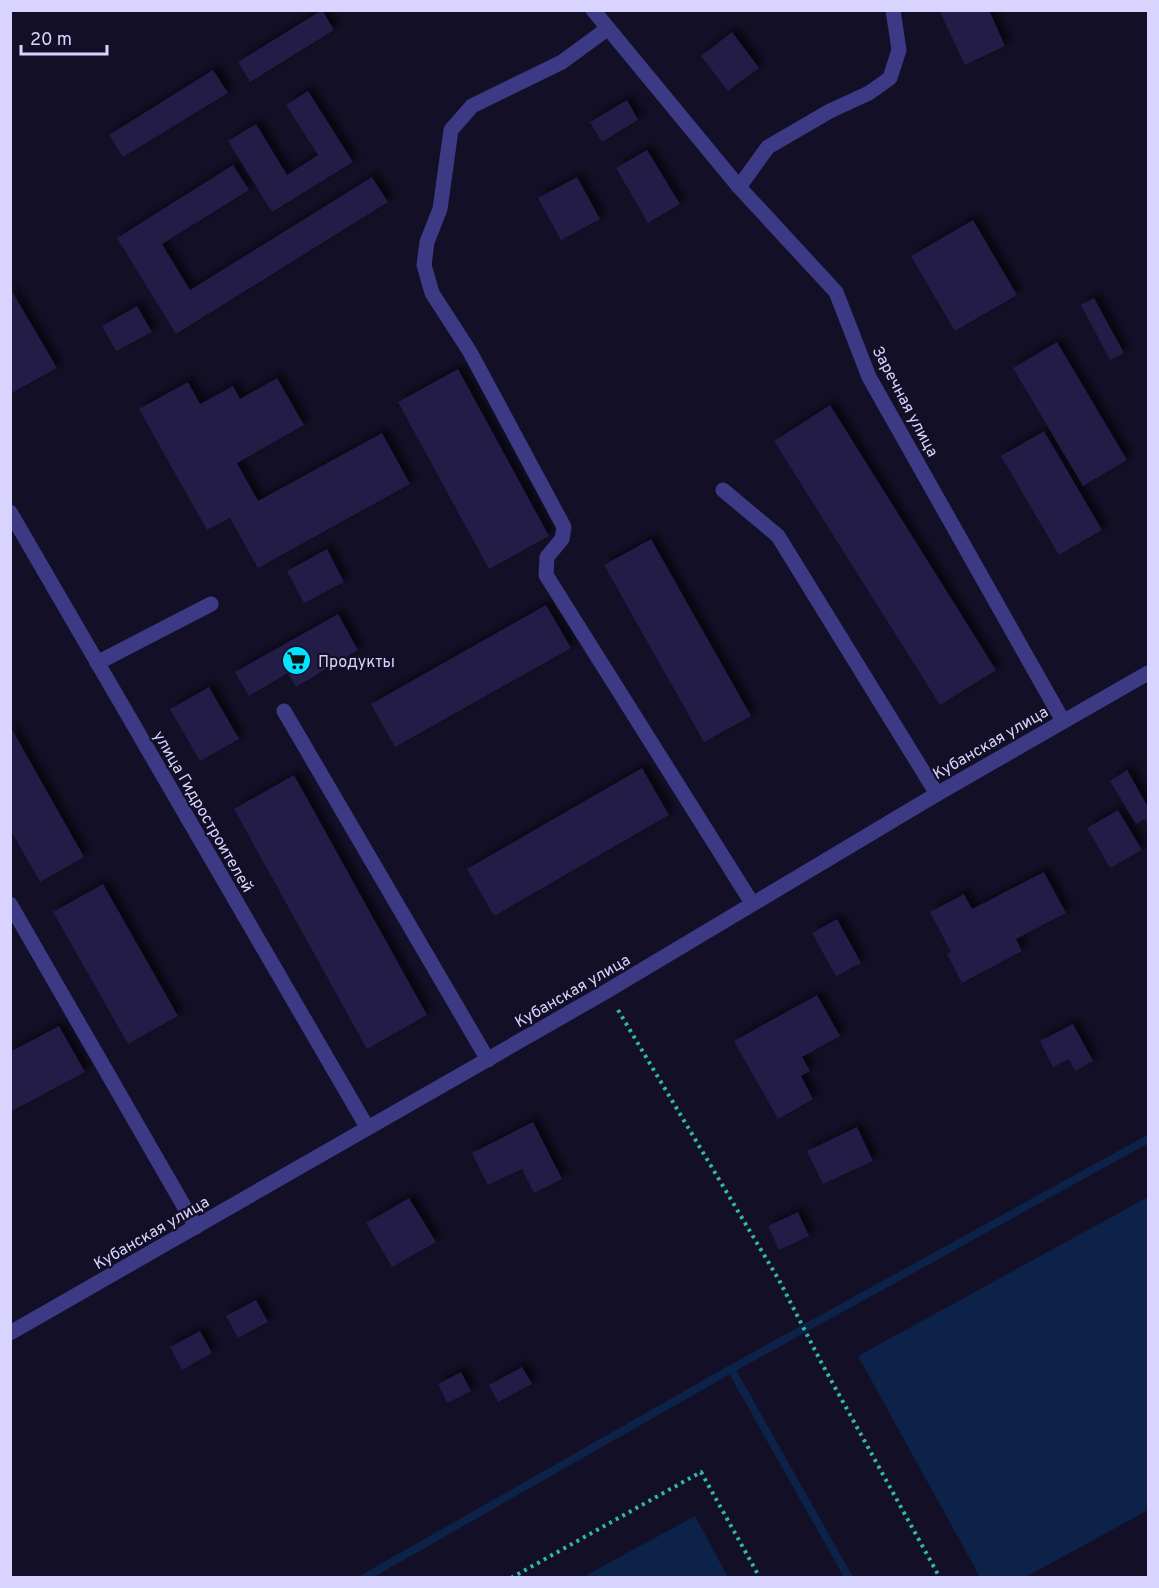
<svg xmlns="http://www.w3.org/2000/svg" width="1159" height="1588" font-family="Overpass,sans-serif">
  <style>
    .water { fill: #0c2248 }
    .lines { fill: none; stroke-linecap: round; stroke-linejoin: round }
    .stream { stroke: #0c2248; stroke-width: 8 }
    .building { fill: #241b47; filter: url(#shadow) }
    .path { stroke: #2fb8b0; stroke-width: 4; stroke-dasharray: 3 4.5; stroke-linecap: butt }
    .service { stroke: #3d3a85; stroke-width: 15 }
    .minor { stroke: #3d3a85; stroke-width: 15 }
    .labels { text-anchor: middle; stroke-width: 4.5; stroke-linejoin: round; paint-order: stroke }
    .street-label { font-size: 16px; fill: #d9d4ff; stroke: #130f26 }
    .poi-label { font-size: 16px; fill: #d9d4ff; stroke: #130f26; text-anchor: start }
  </style>
  <defs>
    <filter id="shadow"><feDropShadow dx="5.5" dy="-5.5" stdDeviation="3" flood-color="#0009"/></filter>
  </defs>
  <rect width="100%" height="100%" fill="#130f26"/>
  <path class="water" d="M1148,1197v313l-122,67h-46l-122,-221z
    M695,1516l33,61h-145z"/>
  <g class="lines">
    <path class="stream" d="M731,1369l417,-230
      M364,1578l367,-209 118,209"/>
  </g>
  <path class="building" d="M322,10l12,20 -84,52 -12,-20z
    M939,10h50l16,36 -40,19z
    M732,32l27,36 -31,23 -27,-35z
    M213,70l15,23 -105,64 -14,-22z
    M308,91l45,71 -81,50 -44,-71 28,-17 31,51 31,-20 -32,-50z
    M627,100l11,20 -36,22 -12,-20z
    M647,150l33,54 -32,19 -32,-55z
    M233,165l16,25 -87,54 28,46 182,-113 16,25 -212,132 -59,-96z
    M577,177l23,42 -39,21 -23,-42z
    M973,220l44,75 -62,36 -44,-75z
    M10,288l47,80 -47,26z
    M1094,298l30,55 -14,7 -29,-55z
    M137,306l15,26 -36,19 -14,-25z
    M1057,342l70,118 -44,26 -70,-118z
    M458,369l91,167 -60,33 -91,-167z
    M277,378l27,47 -67,38 21,38 124,-68 28,51 -152,84 -28,-50 -23,12 -68,-121 49,-27 12,22 33,-18 7,13z
    M830,405l166,265 -56,35 -166,-264z
    M1044,431l58,99 -43,25 -58,-99z
    M651,539l100,177 -47,26 -100,-177z
    M327,549l17,33 -40,21 -17,-32z
    M546,605l25,43 -176,99 -24,-43z
    M338,614l20,36 -62,37 -8,-14 -39,23 -14,-24z
    M209,687l30,52 -39,22 -30,-52z
    M10,726l74,131 -44,25 -30,-53z
    M642,768l27,47 -175,101 -27,-47z
    M1127,770l21,37v18l-3,-6 -9,5 -26,-43z
    M294,775l133,240 -60,34 -133,-240z
    M1118,810l24,40 -32,18 -23,-40z
    M1044,872l22,41 -50,26 6,12 -60,32 -15,-29 4,-2 -21,-40 34,-18 8,15z
    M103,884l75,132 -50,28 -75,-132z
    M837,919l24,44 -25,13 -24,-43z
    M817,995l23,41 -38,21 8,14 -9,5 12,23 -35,20 -44,-78z
    M1073,1024l20,37 -18,10 -6,-12 -16,8 -13,-26z
    M59,1026l26,46 -75,40v-60z
    M533,1122l29,57 -28,14 -12,-24 -34,16 -16,-32z
    M857,1127l16,34 -50,23 -16,-33z
    M409,1198l27,44 -44,25 -26,-44z
    M798,1212l11,24 -30,14 -11,-24z
    M256,1300l12,22 -30,16 -12,-22z
    M200,1331l12,22 -30,17 -12,-23z
    M522,1367l10,17 -34,18 -9,-17z
    M461,1372l10,19 -24,12 -9,-19z"/>
  <g class="lines">
    <path class="path" d="M618,1010l161,270 42,82 119,216
      M511,1578l190,-106 59,106"/>
    <path class="service" d="M607,29l-45,33 -90,44 -21,24 -11,79 -13,33 -3,23 8,28 38,59 94,175 -2,12 -15,18 -1,18 206,328
      M739,187l29,-40 62,-36 39,-18 21,-15 9,-28 -6,-40
      M723,490l55,46 159,258
      M97,663l114,-59
      M284,711l204,349
      M10,904l186,323"/>
    <path class="minor" d="M593,10l146,177 97,105 33,85 194,344
      M10,512l357,615
      M10,1333l597,-342 330,-197 211,-121"/>
  </g>
  <defs>
    <symbol id="supermarket-disc" viewBox="-11 -11 22 22"><circle r="9.5" fill="#00e5ff" stroke="#130f26"/><path d="M-6-5.5h2.5l.6 2H6L4.5 2H-2.5L-4.4-4H-6ZM-1.5 3.2a1.3 1.3 0 1 0 .1 0ZM3 3.2a1.3 1.3 0 1 0 .1 0Z" fill="#111"/></symbol>
  </defs>
  <g fill-rule="evenodd">
    <use href="#supermarket-disc" x="280" y="644" width="33" height="33"/>
  </g>
  <g class="labels">
    <g class="street-label">
      <text transform="translate(906 401) rotate(62)" y="6">Заречная улица</text>
      <text transform="translate(990 742) rotate(-30)" y="6">Кубанская улица</text>
      <text transform="translate(204 811) rotate(60)" y="6">улица Гидростроителей</text>
      <text transform="translate(572 990) rotate(-30)" y="6">Кубанская улица</text>
      <text transform="translate(151 1232) rotate(-30)" y="6">Кубанская улица</text>
    </g>
    <g class="poi-label">
      <text x="318" y="667">Продукты</text>
    </g>
  </g>
  <rect width="1159" height="1588" fill="none" stroke="#d9d4ff" stroke-width="24"/>
  <path d="M21 45v9h86v-9" fill="none" stroke="#d9d4ff" stroke-width="3"/>
  <text x="30" y="45" font-size="18" fill="#d9d4ff" stroke="#130f26" stroke-width="4.5" paint-order="stroke">20 m</text>
</svg>
